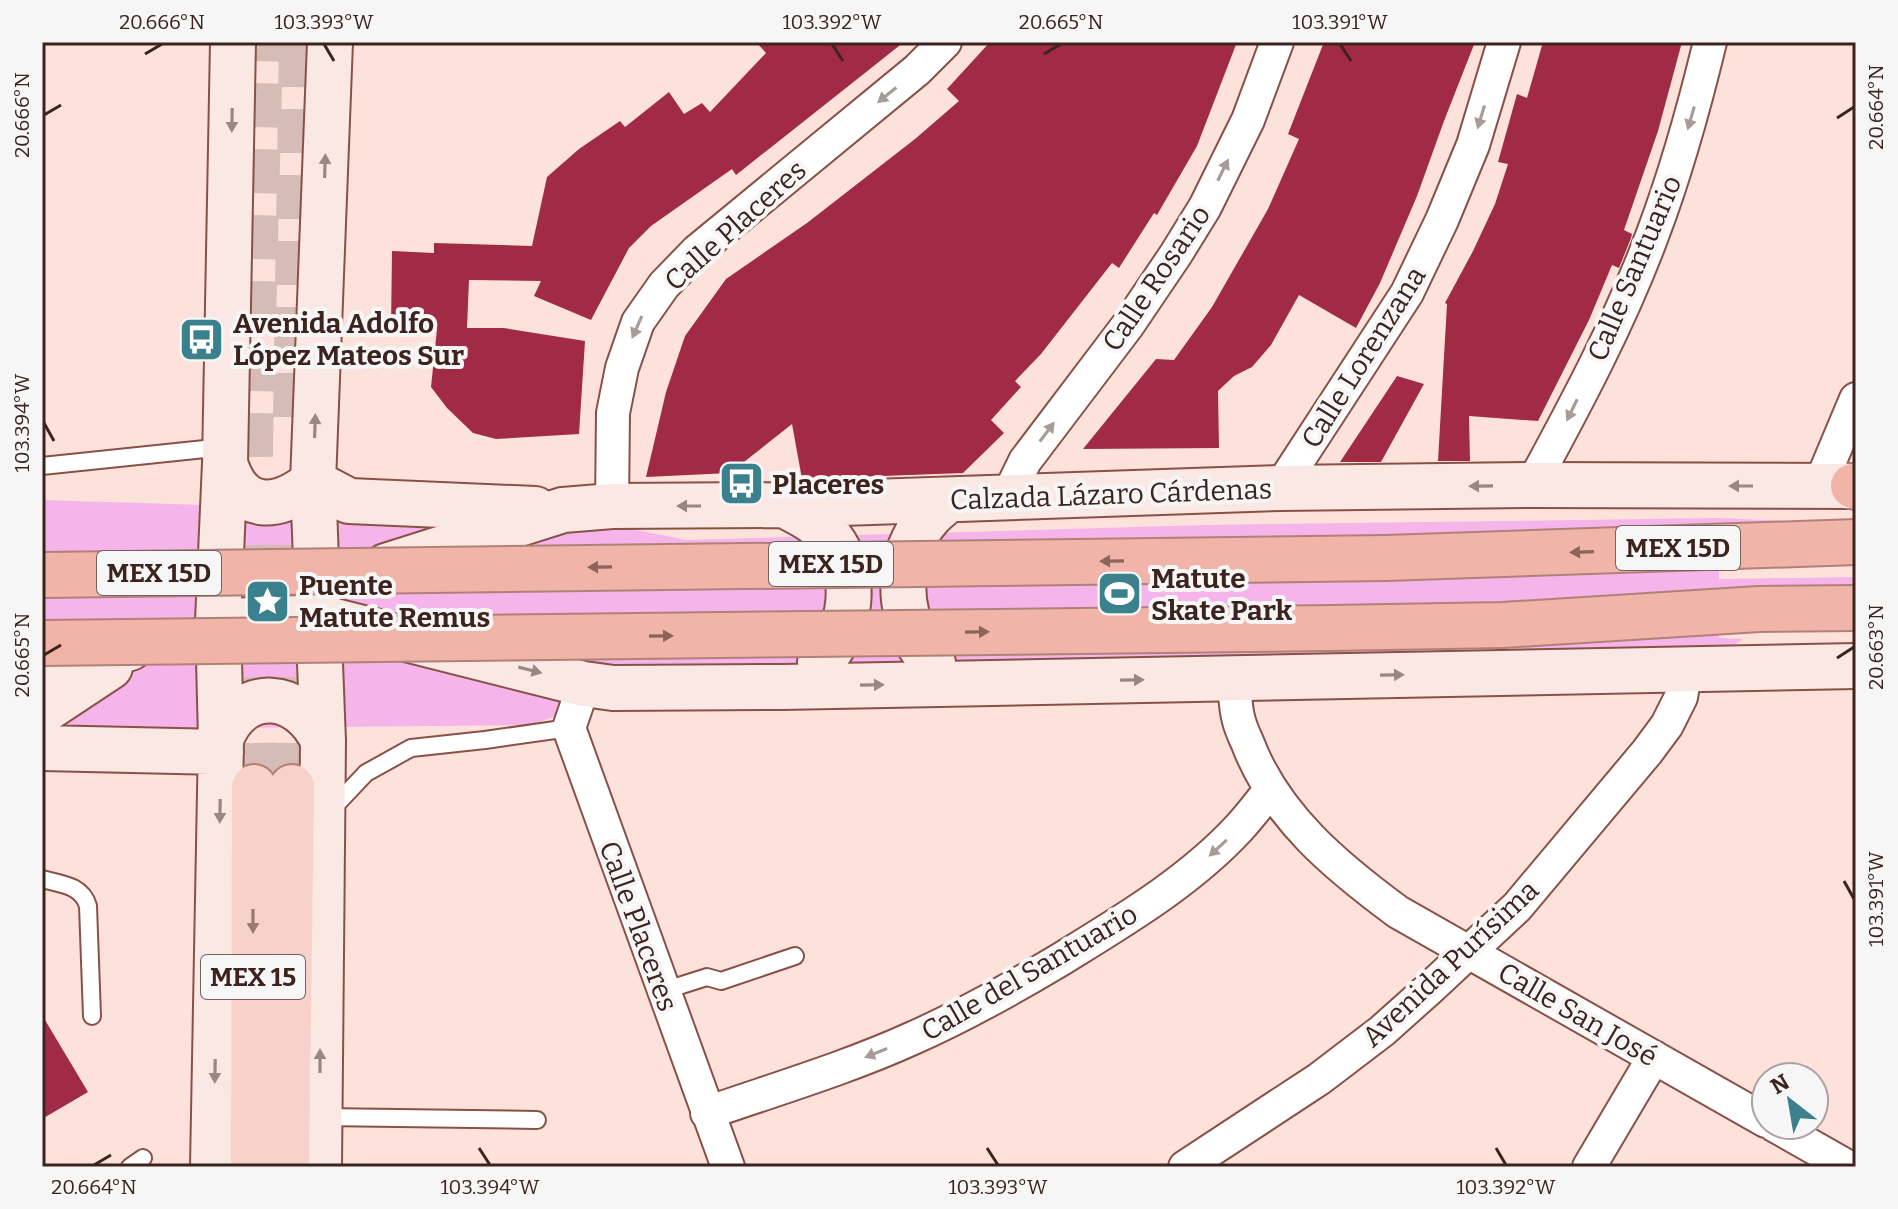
<svg xmlns="http://www.w3.org/2000/svg" width="1898" height="1209" font-family="Bitter,serif">
  <style>
    .green { fill: #f5b5ea }
    .building { fill: #a12b45 }
    .lines { fill: none; stroke-linecap: round; stroke-linejoin: round }
    .primary-tunnel { stroke: #d6bcb6; stroke-width: 44; stroke-dasharray: 44 22; stroke-linecap: butt }
    .lane-casing { stroke: #895146; stroke-width: 20 }
    .street-casing { stroke: #895146; stroke-width: 36 }
    .secondary-casing { stroke: #895146; stroke-width: 48 }
    .primary-casing { stroke: #b18178; stroke-width: 48 }
    .highway-casing { stroke: #b18178; stroke-width: 48 }
    .lane { stroke: #fff; stroke-width: 16 }
    .street { stroke: #fff; stroke-width: 32 }
    .secondary { stroke: #fae8e5; stroke-width: 44 }
    .primary { stroke: #f6d2cb; stroke-width: 44 }
    .highway { stroke: #f0b4a8; stroke-width: 44 }
    .highway-bridge-casing { stroke: #b18178; stroke-width: 48; stroke-linecap: butt }
    .highway-bridge { stroke: #f0b4a8; stroke-width: 44 }
    .oneway { fill: #a79c9a }
    .oneway2 { fill: #9b8682 }
    .oneway3 { fill: #8d645c }
    .oneway4 { fill: #997a74 }
    .ticks { fill: none; stroke: #3c231e; stroke-width: 3 }
    .labels { text-anchor: middle; stroke-width: 8; stroke-linejoin: round; paint-order: stroke }
    .shield { fill: #f6f6f6; stroke: #74625f; stroke-width: 2 }
    .shield-label { font-size: 26px; font-weight: bold; fill: #3c231e }
    .street-label { font-size: 28px; fill: #3c231e; stroke: #f6f6f6 }
    .poi-label { font-size: 28px; font-weight: bold; fill: #3c231e; stroke: #f6f6f6; text-anchor: start }
    .neatline { fill: none; stroke: #3c231e; stroke-width: 3 }
    .ticks-label { font-size: 20px; text-anchor: middle; fill: #3c231e }
  </style>
  <rect width="100%" height="100%" fill="#fde2dc"/>
  <path class="green" d="M42,500l522,16 123,24 518,-15 514,-7 137,6 -137,13v42l137,-2v18l-137,2v41l24,1 -24,17 -1016,11 -173,58 -488,5z"/>
  <path class="building" d="M756,42h148l-168,133 -4,-6 -81,57 -22,22 -38,72 -57,-24 7,-15 -72,-1 -2,48h37l81,13 -6,93 -83,5 -23,-6 -26,-25 -16,-21 6,-58h-46l1,-78 42,2v-10l98,3 15,-69 32,-28 41,-28 5,6 44,-35 15,22 18,-11 8,9 56,-59z
    M990,42h247l-40,104 -40,69 -3,-2 -35,55 -7,-5 -71,91 -26,27 6,6 -30,33 13,13 -41,40 -161,6 -10,-55 -62,49 -84,4 20,-85 19,-56 41,-57 81,-56 108,-84 44,-38 -12,-12z
    M1324,42h151l-31,79 -27,75 -37,87 -24,45 -57,-33 -28,50 -19,22 -18,9 -16,15 1,57 -136,1 73,-90 18,1 38,-53 56,-98 31,-70 -11,-5z
    M1543,42h139l-24,89 -34,99 8,4 -1,4 -12,30 -7,-3 -23,55 -51,101 -69,-5 1,45h-32l9,-157 -2,-1 28,-52 22,-47 13,-40 -10,-2 19,-68 10,4z
    M1397,376l27,8 -43,78h-41z
    M42,1015l46,77 -46,27z"/>
  <g class="lines">
    <path class="primary-tunnel" d="M295,417l6,-375
      M254,787l-3,-345 10,-400
      M292,787l2,-254"/>
    <defs>
      <path id="lane" d="M42,466l182,-19
        M332,809l34,-36 45,-25 74,-8 84,-12
        M42,879c19,5 40,6 46,27l4,110
        M663,991l44,-14 14,4 74,-25
        M322,1117l215,3
        M130,1167l13,-9"/>
      <path id="street" d="M1532,485c44,-81 88,-163 120,-249 24,-63 42,-128 58,-194
        M1819,487l37,-88
        M1280,488l127,-195 35,-73 31,-75 31,-103
        M1007,498l18,-37 103,-136 48,-71 29,-47 43,-87 29,-78
        M612,506l1,-93 9,-45 16,-46 26,-37 33,-34 220,-181 28,-28
        M1234,678c1,14 1,30 5,43 2,8 6,16 9,23 28,73 89,123 150,168l368,209
        M584,684l-15,44 159,439
        M707,1113c69,-24 140,-45 206,-75 50,-22 98,-49 145,-77 63,-39 130,-78 181,-133 11,-12 21,-25 31,-38
        M1774,1125l74,42
        M1185,1167l134,-88 63,-48 47,-42 88,-82 130,-155 20,-27 14,-28 5,-29
        M1589,1167l65,-110"/>
      <path id="secondary" d="M225,463c15,50 52,48 88,19l36,19 186,8
        M784,505c17,9 33,16 46,32 29,38 23,93 -10,125
        M386,566l177,-56 49,-4 172,-1 496,-17 252,-3 324,1
        M231,621l88,-4 265,67 29,4 169,-1 1074,-21
        M933,663c-5,-6 -11,-13 -15,-20 -22,-40 -20,-91 11,-126 5,-6 13,-12 19,-17
        M42,673l88,-25
        M42,712l68,-45
        M221,739c21,-55 80,-48 102,2
        M42,748l179,4
        M213,1167l8,-428 -3,-118 7,-158 8,-421
        M319,1167l4,-426 -10,-259 17,-440"/>
      <path id="primary" d="M253,1167l1,-380
        M287,1167l5,-380"/>
      <path id="highway" d="M1853,486l3,1
        M1386,558l470,-16
        M1331,628l172,-3 256,-16 97,-1"/>
    </defs>
    <use href="#lane" class="lane-casing"/>
    <use href="#street" class="street-casing"/>
    <use href="#secondary" class="secondary-casing"/>
    <use href="#primary" class="primary-casing"/>
    <use href="#highway" class="highway-casing"/>
    <use href="#lane" class="lane"/>
    <use href="#street" class="street"/>
    <use href="#secondary" class="secondary"/>
    <use href="#primary" class="primary"/>
    <use href="#highway" class="highway"/>
    <defs>
      <path id="highway-bridge" d="M42,575l1344,-17
        M42,643l1289,-15"/>
    </defs>
    <use href="#highway-bridge" class="highway-bridge-casing"/>
    <use href="#highway-bridge" class="highway-bridge"/>
  </g>
  <defs><path id="oneway-solid" d="M-6-.8H1V-3.2L6.5 0L1 3.2V.8H-6Z" transform="scale(2)"/></defs>
  <g class="oneway">
    <use href="#oneway-solid" transform="translate(887 95) rotate(141)"/>
    <use href="#oneway-solid" transform="translate(1481 117) rotate(107)"/>
    <use href="#oneway-solid" transform="translate(1691 118) rotate(106)"/>
    <use href="#oneway-solid" transform="translate(1223 170) rotate(-64)"/>
    <use href="#oneway-solid" transform="translate(637 327) rotate(114)"/>
    <use href="#oneway-solid" transform="translate(1572 410) rotate(116)"/>
    <use href="#oneway-solid" transform="translate(1047 432) rotate(-53)"/>
    <use href="#oneway-solid" transform="translate(1218 848) rotate(137)"/>
    <use href="#oneway-solid" transform="translate(876 1053) rotate(158)"/>
  </g>
  <g class="oneway2">
    <use href="#oneway-solid" transform="translate(232 120) rotate(91)"/>
    <use href="#oneway-solid" transform="translate(325 166) rotate(-88)"/>
    <use href="#oneway-solid" transform="translate(315 426) rotate(-88)"/>
    <use href="#oneway-solid" transform="translate(1481 486) rotate(179)"/>
    <use href="#oneway-solid" transform="translate(1741 486) rotate(-180)"/>
    <use href="#oneway-solid" transform="translate(689 506) rotate(180)"/>
    <use href="#oneway-solid" transform="translate(530 670) rotate(14)"/>
    <use href="#oneway-solid" transform="translate(1392 675) rotate(-1)"/>
    <use href="#oneway-solid" transform="translate(1132 680) rotate(-1)"/>
    <use href="#oneway-solid" transform="translate(872 685) rotate(-1)"/>
    <use href="#oneway-solid" transform="translate(220 811) rotate(91)"/>
    <use href="#oneway-solid" transform="translate(320 1061) rotate(-90)"/>
    <use href="#oneway-solid" transform="translate(215 1071) rotate(91)"/>
  </g>
  <g class="oneway3">
    <use href="#oneway-solid" transform="translate(1582 552) rotate(178)"/>
    <use href="#oneway-solid" transform="translate(1112 561) rotate(179)"/>
    <use href="#oneway-solid" transform="translate(600 567) rotate(179)"/>
    <use href="#oneway-solid" transform="translate(977 632) rotate(-1)"/>
    <use href="#oneway-solid" transform="translate(661 636) rotate(-1)"/>
  </g>
  <use class="oneway4" href="#oneway-solid" transform="translate(253 921) rotate(90)"/>
  <path class="ticks" d="M324,44l10,17M832,44l11,17M1340,44l11,17M145,54l17,-10M1044,54l17,-10M44,115l17,-10M1837,118l17,-11M44,423l10,18M44,655l17,-10M1837,658l17,-11M1844,881l10,18M479,1148l11,17M987,1148l11,17M1496,1148l10,17M94,1165l17,-10"/>
  <defs>
    <symbol id="bus-square" viewBox="-11 -11 22 22"><rect x="-9" y="-9" width="18" height="18" rx="4" fill="#3b808d" stroke="#f6f6f6"/><path d="M-5-6H5V4H4V6H2V4H-2V6H-4V4H-5ZM-3.5-4V0h7V-4ZM-3.5 1.2v1.5H-2V1.2ZM2 1.2v1.5H3.5V1.2Z" fill="#fff"/></symbol>
    <symbol id="stadium-square" viewBox="-11 -11 22 22"><rect x="-9" y="-9" width="18" height="18" rx="4" fill="#3b808d" stroke="#f6f6f6"/><path d="M0-5a6.5 5 0 1 0 0 10a6.5 5 0 1 0 0-10ZM-3.5-1.8h7v3.6h-7Z" fill="#fff"/></symbol>
    <symbol id="sight-square" viewBox="-11 -11 22 22"><rect x="-9" y="-9" width="18" height="18" rx="4" fill="#3b808d" stroke="#f6f6f6"/><path d="M0-6L1.8-2.2L6-1.7L2.9 1.2L3.7 5.4L0 3.3L-3.7 5.4L-2.9 1.2L-6-1.7L-1.8-2.2Z" fill="#fff"/></symbol>
  </defs>
  <g fill-rule="evenodd">
    <use href="#bus-square" x="176" y="314" width="51" height="51"/>
    <use href="#bus-square" x="716" y="458" width="51" height="51"/>
    <use href="#stadium-square" x="1094" y="568" width="51" height="51"/>
    <use href="#sight-square" x="242" y="576" width="51" height="51"/>
  </g>
  <g class="labels">
    <g class="shield">
      <rect x="1616" y="526" width="124" height="44" rx="6"/>
      <rect x="769" y="542" width="124" height="44" rx="6"/>
      <rect x="97" y="551" width="124" height="44" rx="6"/>
      <rect x="201" y="955" width="104" height="44" rx="6"/>
    </g>
    <g class="shield-label">
      <text x="1678" y="557">MEX 15D</text>
      <text x="831" y="573">MEX 15D</text>
      <text x="159" y="582">MEX 15D</text>
      <text x="253" y="986">MEX 15</text>
    </g>
    <g class="street-label">
      <text transform="translate(735 225) rotate(-42)" y="10">Calle Placeres</text>
      <text transform="translate(1634 268) rotate(-67)" y="10">Calle Santuario</text>
      <text transform="translate(1156 278) rotate(-56)" y="10">Calle Rosario</text>
      <text transform="translate(1363 357) rotate(-58)" y="10">Calle Lorenzana</text>
      <text transform="translate(1111 494) rotate(-2)" y="10">Calzada Lázaro Cárdenas</text>
      <text transform="translate(639 926) rotate(70)" y="10">Calle Placeres</text>
      <text transform="translate(1450 963) rotate(-43)" y="10">Avenida Purísima</text>
      <text transform="translate(1029 972) rotate(-30)" y="10">Calle del Santuario</text>
      <text transform="translate(1578 1014) rotate(30)" y="10">Calle San José</text>
    </g>
    <g class="poi-label">
      <text x="233" y="333">Avenida Adolfo<tspan x="233" dy="32">López Mateos Sur</tspan></text>
      <text x="772" y="494">Placeres</text>
      <text x="1151" y="588">Matute<tspan x="1151" dy="32">Skate Park</tspan></text>
      <text x="299" y="595">Puente<tspan x="299" dy="32">Matute Remus</tspan></text>
    </g>
  </g>
  <rect width="1898" height="1209" fill="none" stroke="#f6f6f6" stroke-width="88"/>
  <g transform="translate(1790 1101) rotate(329)"><circle r="38" fill="#f6f6f6" stroke="#aca2a0" stroke-width="2"/>
  <path d="M0-6L14 30L0 20L-14 30Z" fill="#3b808d"/>
  <text y="-12" font-size="22" font-weight="bold" text-anchor="middle" fill="#3c231e">N</text>
  </g>
  <rect x="44" y="44" width="1810" height="1121" class="neatline"/>
  <g class="ticks-label">
    <text x="162" y="29">20.666°N</text>
    <text x="324" y="29">103.393°W</text>
    <text x="832" y="29">103.392°W</text>
    <text x="1061" y="29">20.665°N</text>
    <text x="1340" y="29">103.391°W</text>
    <text transform="translate(1876 107) rotate(-90)" y="7">20.664°N</text>
    <text transform="translate(22 115) rotate(-90)" y="7">20.666°N</text>
    <text transform="translate(22 423) rotate(-90)" y="7">103.394°W</text>
    <text transform="translate(1876 647) rotate(-90)" y="7">20.663°N</text>
    <text transform="translate(22 655) rotate(-90)" y="7">20.665°N</text>
    <text transform="translate(1876 899) rotate(-90)" y="7">103.391°W</text>
    <text x="94" y="1194">20.664°N</text>
    <text x="490" y="1194">103.394°W</text>
    <text x="998" y="1194">103.393°W</text>
    <text x="1506" y="1194">103.392°W</text>
  </g>
</svg>
